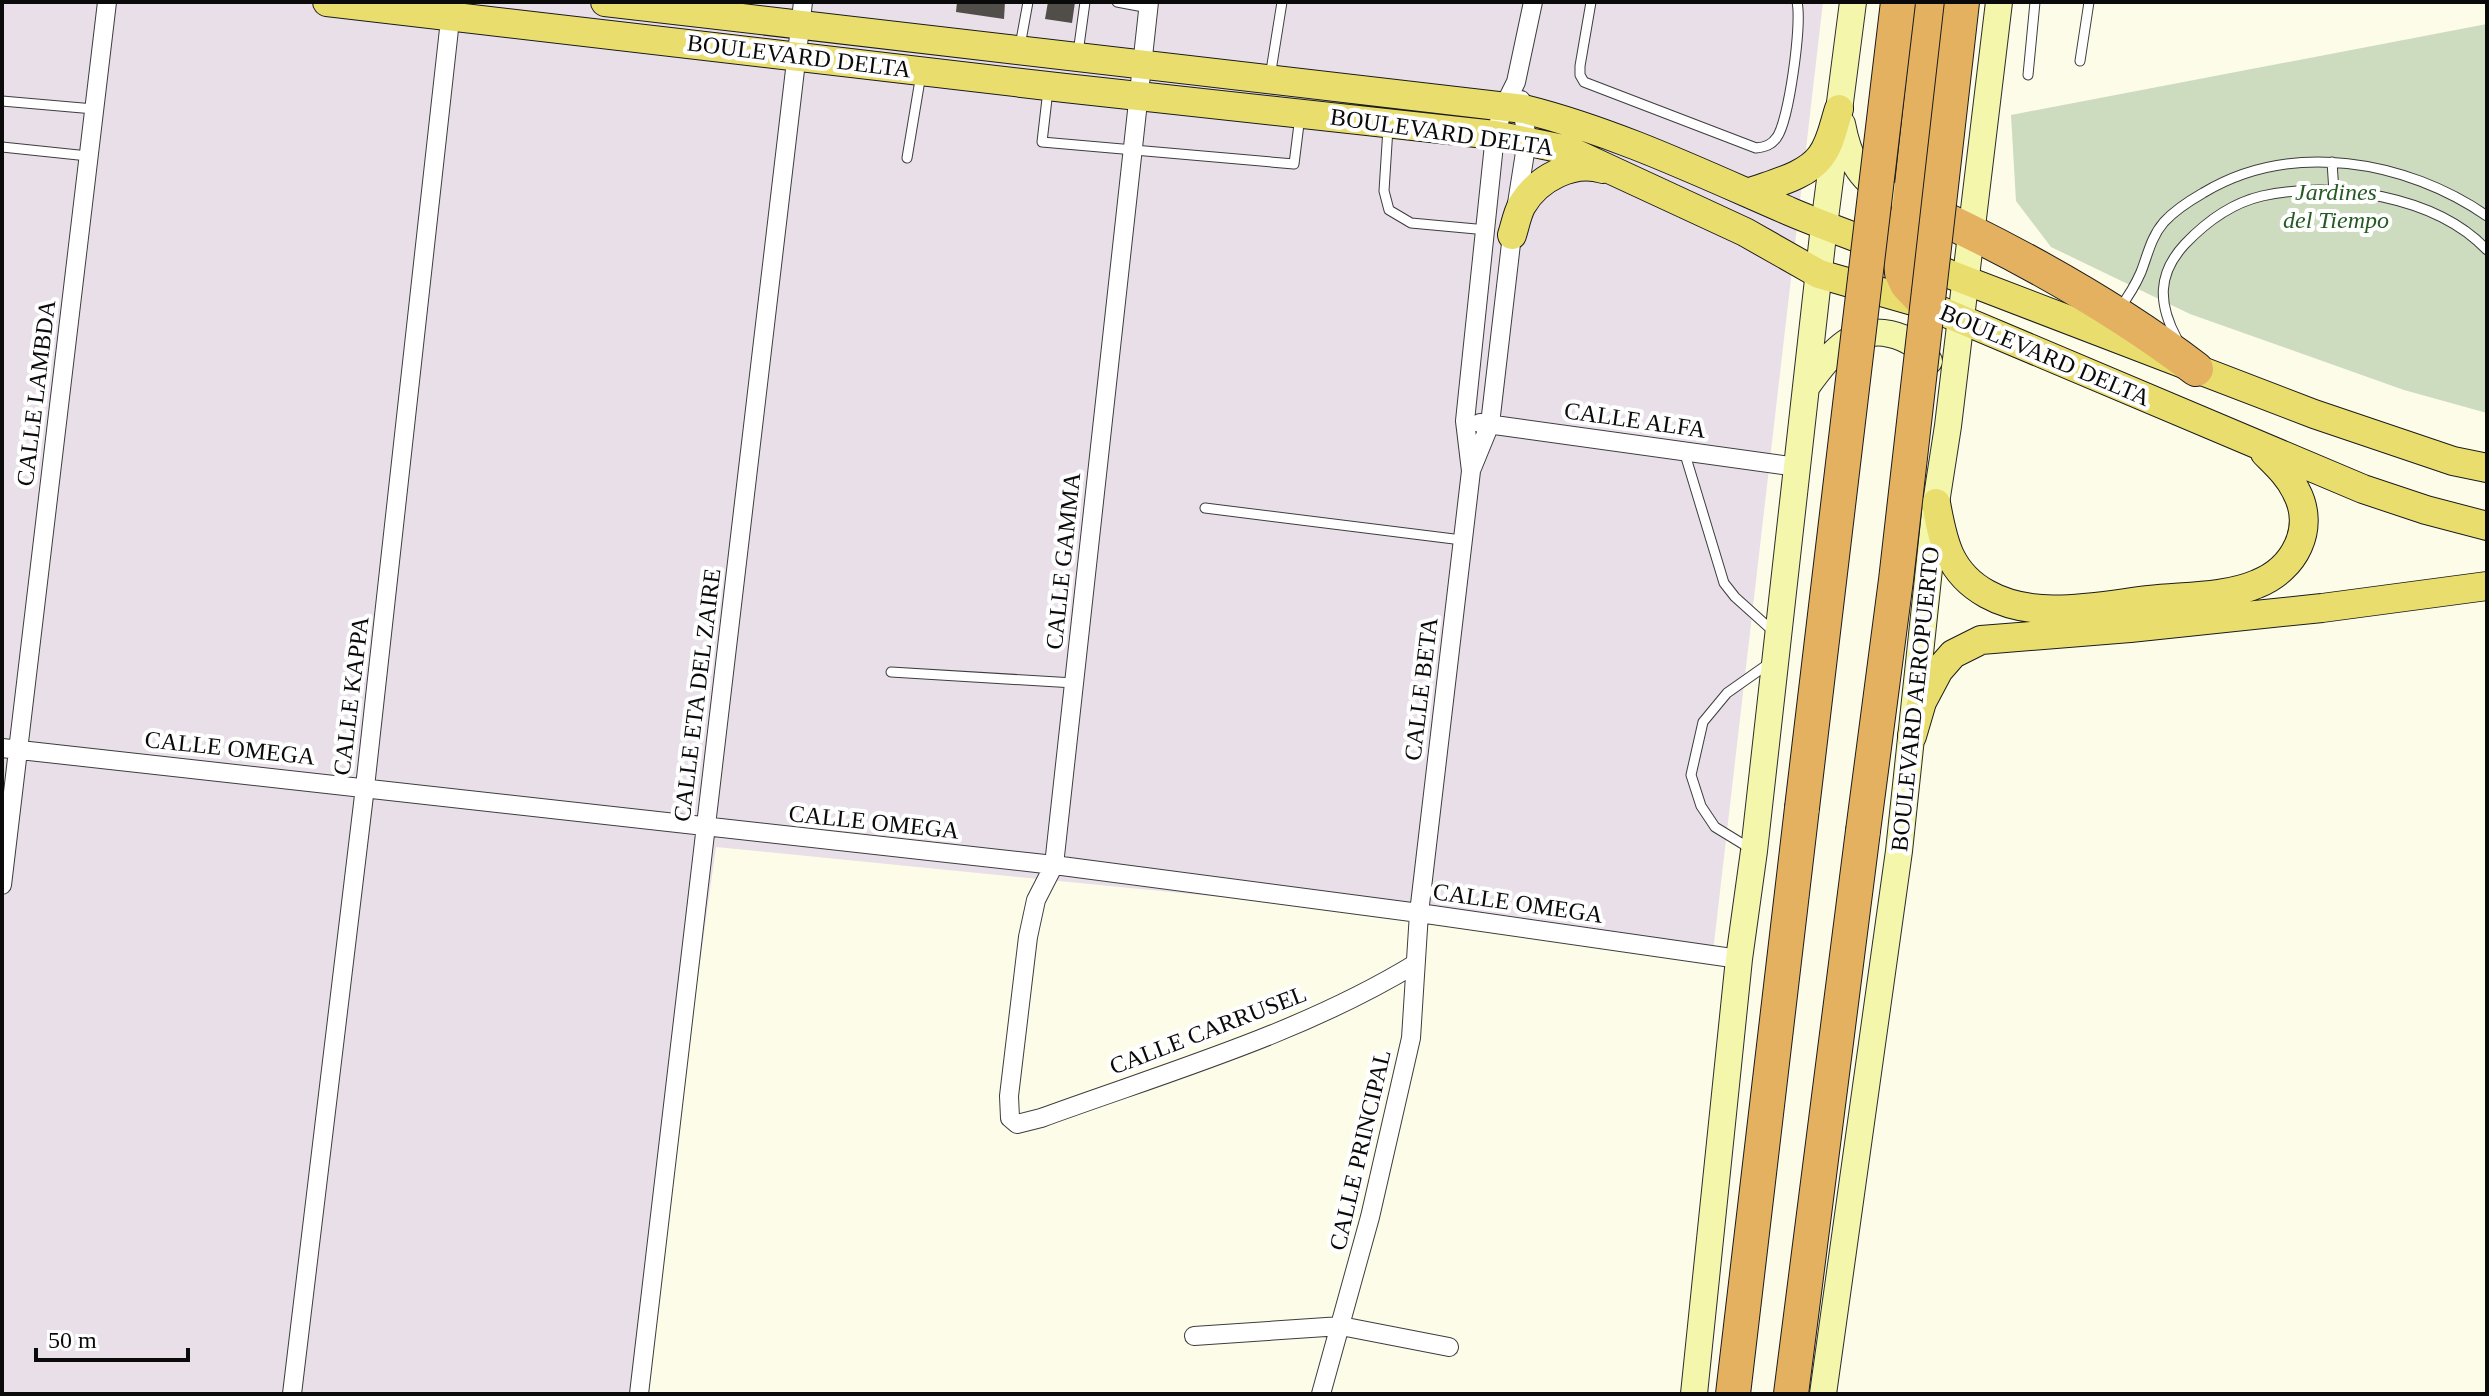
<svg xmlns="http://www.w3.org/2000/svg" width="2489" height="1396" font-family="'Times New Roman',serif">
  <style>
    .industrial { fill: #e8dfe8 }
    .cemetery { fill: #cddbbe }
    .building { fill: #514d48 }
    .lines { fill: none; stroke-linecap: round; stroke-linejoin: round }
    .lane-casing { stroke: #3d3d3d; stroke-width: 11 }
    .street-casing { stroke: #3d3d3d; stroke-width: 20 }
    .secondary-casing { stroke: #2c2c2c; stroke-width: 28 }
    .primary-casing { stroke: #1b1b1b; stroke-width: 30 }
    .highway-casing { stroke: #1b1b1b; stroke-width: 36 }
    .lane { stroke: #fff; stroke-width: 9 }
    .street { stroke: #fff; stroke-width: 18 }
    .secondary { stroke: #f3f6ab; stroke-width: 26 }
    .primary { stroke: #e9de6d; stroke-width: 28 }
    .highway { stroke: #e4b160; stroke-width: 34 }
    .highway-bridge-casing { stroke: #1b1b1b; stroke-width: 36; stroke-linecap: butt }
    .highway-bridge { stroke: #e4b160; stroke-width: 34 }
    .labels { text-anchor: middle; stroke-width: 8; stroke-linejoin: round; paint-order: stroke }
    .street-label { font-size: 24px; fill: #0a0a0a; stroke: #fff }
    .park-label { font-size: 24px; font-style: italic; fill: #255a22; stroke: #fff }
  </style>
  <rect width="100%" height="100%" fill="#fdfce9"/>
  <path class="industrial" d="M2,2h1821l-110,950 -290,-35 -707,-70 -76,547h-638z"/>
  <path class="cemetery" d="M2487,24v389l-83,-23 -214,-76 -139,-67 -35,-46 -5,-86z"/>
  <path class="building" d="M957,2h48l-1,17 -48,-7z
    M1048,2h27l-3,21 -27,-4z"/>
  <g class="lines">
    <defs>
      <path id="lane" d="M1117,2l32,6
        M1591,2l-11,64v9l4,7 172,66c9,-1 16,-3 21,-11 12,-17 25,-113 20,-135
        M1020,46l8,-44
        M1078,53l7,-51
        M2080,61l9,-59
        M2028,75l7,-73
        M1270,77l12,-75
        M1048,90l-6,52 252,22 6,-48
        M2,101l92,8
        M1388,128l-4,63 5,19 22,13 76,7
        M2,147l86,9
        M907,158l14,-84
        M2332,162l2,30
        M2119,309c9,-12 16,-23 22,-37 7,-18 10,-35 23,-50 11,-12 25,-21 39,-29 88,-53 203,-33 284,23
        M2177,339c-19,-35 -20,-65 8,-95 21,-22 47,-41 77,-48 71,-16 174,0 225,54
        M1684,451l40,132 11,14 40,36
        M1205,508l257,32
        M891,672l183,11
        M1751,849l-36,-22 -14,-21 -10,-31 12,-53 24,-29 44,-31"/>
      <path id="street" d="M1149,2l-95,863 -18,35 -8,37 -19,159 1,22 7,6 24,-6c126,-46 259,-84 374,-154
        M1480,423l317,44
        M1472,468l18,-44 22,-189 15,-95 -6,-40
        M2,748l1052,117 365,48 320,46
        M2,885l105,-883
        M1194,1336l147,-10 108,21
        M292,1394l73,-607 87,-785
        M639,1394l164,-1392
        M1321,1394l49,-177 41,-179 8,-125 52,-442 -6,-50 30,-286 9,-29 12,-24 17,-80"/>
      <path id="secondary" d="M1842,124c6,31 16,56 46,70
        M1807,386c21,-29 44,-61 83,-52 18,4 29,12 39,27
        M1694,1394l45,-435 15,-108 70,-625 29,-224
        M1823,1394l76,-543 37,-348 12,-77 51,-424"/>
      <path id="primary" d="M327,2l738,86 430,47 73,15 177,82 74,42 108,31 436,184 63,21 61,16
        M605,2l919,107c92,23 179,65 267,103 52,22 106,39 158,62l365,140 139,47 34,7
        M1748,193c23,-9 58,-16 73,-37 10,-13 13,-32 18,-47
        M1512,235c3,-9 5,-21 10,-30 16,-27 51,-45 81,-36
        M1936,503c7,39 13,70 51,91 48,27 110,12 162,6 34,-4 75,-2 108,-16 38,-15 59,-56 39,-93 -7,-15 -19,-26 -31,-38
        M1912,736l10,-34 17,-32 14,-16 28,-14 149,-12 192,-20 165,-22"/>
      <path id="highway" d="M1910,203c100,46 198,99 286,166
        M1927,305l-20,-21 -5,-11 -2,-21 10,-49 22,-201
        M1733,1394l69,-586
        M1791,1394l72,-563"/>
    </defs>
    <use href="#lane" class="lane-casing"/>
    <use href="#street" class="street-casing"/>
    <use href="#secondary" class="secondary-casing"/>
    <use href="#primary" class="primary-casing"/>
    <use href="#highway" class="highway-casing"/>
    <use href="#lane" class="lane"/>
    <use href="#street" class="street"/>
    <use href="#secondary" class="secondary"/>
    <use href="#primary" class="primary"/>
    <use href="#highway" class="highway"/>
    <defs>
      <path id="highway-bridge" d="M1802,808l96,-806
        M1863,831l33,-251 66,-578"/>
    </defs>
    <use href="#highway-bridge" class="highway-bridge-casing"/>
    <use href="#highway-bridge" class="highway-bridge"/>
  </g>
  <g class="labels">
    <g class="street-label">
      <text transform="translate(799 56) rotate(7)" y="8">BOULEVARD DELTA</text>
      <text transform="translate(1442 132) rotate(8)" y="8">BOULEVARD DELTA</text>
      <text transform="translate(2045 355) rotate(23)" y="8">BOULEVARD DELTA</text>
      <text transform="translate(36 393) rotate(-83)" y="8">CALLE LAMBDA</text>
      <text transform="translate(1635 420) rotate(8)" y="8">CALLE ALFA</text>
      <text transform="translate(1063 561) rotate(-84)" y="8">CALLE GAMMA</text>
      <text transform="translate(1421 689) rotate(-83)" y="8">CALLE BETA</text>
      <text transform="translate(697 695) rotate(-83)" y="8">CALLE ETA DEL ZAIRE</text>
      <text transform="translate(351 696) rotate(-83)" y="8">CALLE KAPPA</text>
      <text transform="translate(1915 699) rotate(-84)" y="8">BOULEVARD AEROPUERTO</text>
      <text transform="translate(230 748) rotate(6)" y="8">CALLE OMEGA</text>
      <text transform="translate(874 822) rotate(6)" y="8">CALLE OMEGA</text>
      <text transform="translate(1518 903) rotate(8)" y="8">CALLE OMEGA</text>
      <text transform="translate(1208 1030) rotate(-21)" y="8">CALLE CARRUSEL</text>
      <text transform="translate(1360 1150) rotate(-77)" y="8">CALLE PRINCIPAL</text>
    </g>
    <g class="park-label">
      <text x="2336" y="200">Jardines<tspan x="2336" dy="28">del Tiempo</tspan></text>
    </g>
  </g>
  <rect width="2489" height="1396" fill="none" stroke="#0a0a0a" stroke-width="8"/>
  <path d="M36 1348v12h152v-12" fill="none" stroke="#0a0a0a" stroke-width="4"/>
  <text x="48" y="1348" font-size="24" fill="#0a0a0a" stroke="#ffffff" stroke-width="6" paint-order="stroke">50 m</text>
</svg>
